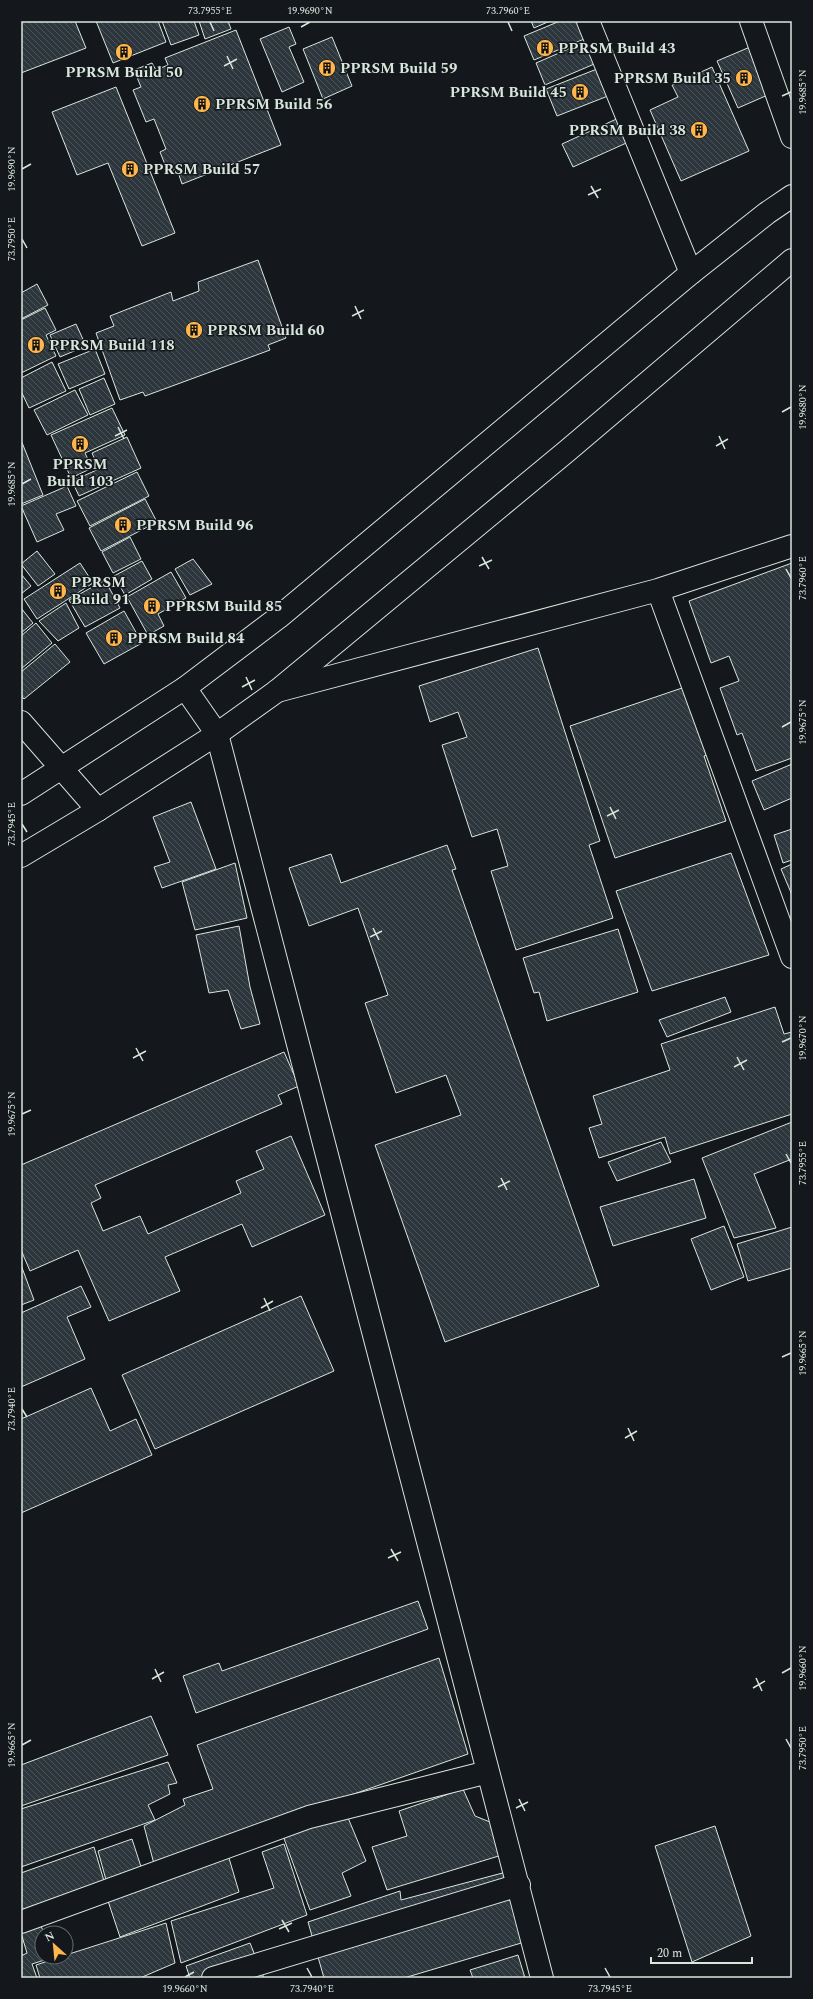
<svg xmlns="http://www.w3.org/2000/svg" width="813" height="1999" font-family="Spectral,serif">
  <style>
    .building { fill: url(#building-back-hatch); stroke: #d8e6dc }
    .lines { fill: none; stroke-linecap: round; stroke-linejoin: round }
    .minor-casing { stroke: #d8e6dc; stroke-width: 24 }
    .tertiary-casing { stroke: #d8e6dc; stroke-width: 24 }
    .secondary-casing { stroke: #d8e6dc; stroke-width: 24 }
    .minor { stroke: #14181c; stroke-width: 22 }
    .tertiary { stroke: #14181c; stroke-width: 22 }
    .secondary { stroke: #14181c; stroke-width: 22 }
    .ticks { fill: none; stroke: #d8e6dc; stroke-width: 1.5 }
    .labels { text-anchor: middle; stroke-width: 3; stroke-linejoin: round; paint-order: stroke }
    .poi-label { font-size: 15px; font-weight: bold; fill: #d8e6dc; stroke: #14181c; text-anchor: start }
    .neatline { fill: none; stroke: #d8e6dc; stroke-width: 1.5 }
    .ticks-label { font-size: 10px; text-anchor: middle; fill: #d8e6dc }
  </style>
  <defs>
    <pattern id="building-back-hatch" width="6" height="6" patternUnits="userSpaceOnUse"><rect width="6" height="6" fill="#2c363c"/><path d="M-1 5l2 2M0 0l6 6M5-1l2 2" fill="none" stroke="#4a5358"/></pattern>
  </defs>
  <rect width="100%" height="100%" fill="#14181c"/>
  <path class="building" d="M21,21h54l11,27 -65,25z
    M96,21h62l8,21 -53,21z
    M162,21h32l5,14 -28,10z
    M199,21h29l3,8 -26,10z
    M531,21h19l-16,7z
    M560,21h22l7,16 -55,23 -10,-24z
    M289,27l7,17 -7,3 15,35 -22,10 -22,-53z
    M236,30l45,115 -99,39 -5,-15 -9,3 -8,-20 6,-3 -12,-30 -8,3 -13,-32 8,-3 -7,-17 18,-7 4,7 12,-5 -3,-7z
    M332,37l20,49 -29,13 -20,-50z
    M589,40l10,22 -54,23 -9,-22z
    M750,47l20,47 -32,14 -21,-47z
    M602,67l11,27 -56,22 -11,-27z
    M712,67l37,84 -68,30 -31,-71 28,-13 -6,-12z
    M116,87l59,146 -33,13 -34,-83 -31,12 -25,-63z
    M623,116l10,24 -60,27 -11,-23z
    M258,260l28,78 -18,7 2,5 -125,46 -2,-4 -23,8 -24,-67 18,-7 -4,-10 61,-24 2,9 26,-10 -1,-9z
    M37,284l11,21 -27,14v-26z
    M45,308l11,22 -10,5 10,21 -35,17v-53z
    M76,324l10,22 -26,11 -10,-22z
    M95,349l10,25 -36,15 -11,-25z
    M52,362l14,29 -37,17 -8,-17v-13z
    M104,378l11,26 -25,11 -11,-26z
    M75,390l13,25 -41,20 -13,-25z
    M112,408l13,27 -40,18 7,15 -21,10 -20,-43z
    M127,437l14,31 -62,28 -7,-15 27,-12 -7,-16z
    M21,440l22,55 -22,9z
    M137,472l12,24 -59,30 -13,-25z
    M67,486l9,20 -20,8 8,16 -27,12 -16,-36z
    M145,499l12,23 -56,29 -12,-23z
    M130,537l11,22 -28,14 -11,-21z
    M37,551l18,23 -17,12 -17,-22z
    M193,559l19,25 -22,11 -15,-26z
    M142,561l10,18 -27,16 -11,-19z
    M80,563l13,20 -56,36 -13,-20z
    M792,563v195l-36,13 -14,-38 -5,2 -17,-47 19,-7 -10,-25 -18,7 -22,-62z
    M171,572l15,26 -28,16 6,12 -16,9 -21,-38z
    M21,574l10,12 -10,8z
    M105,580l15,28 -35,19 -16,-27z
    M66,603l13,25 -21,13 -19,-20z
    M21,608l12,15 -12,10z
    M124,611l18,32 -38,21 -18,-31z
    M36,623l16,20 -31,26v-33z
    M55,644l15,18 -46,37 -3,-4v-23z
    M538,648l62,193 -11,4 24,73 -97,32 -25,-79 17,-5 -11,-37 -25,8 -30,-92 25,-8 -9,-25 -28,10 -11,-36z
    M685,687l23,68 -4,1 22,65 -111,37 -45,-132z
    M792,764v34l-28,12 -12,-29z
    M191,802l25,67 -54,19 -8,-21 16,-5 -17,-45z
    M792,829v31l-9,3 -9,-28z
    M447,845l9,24 -4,1 147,416 -154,56 -70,-197 86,-30 -15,-40 -50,18 -31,-90 23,-8 -30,-87 -49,18 -20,-58 42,-14 10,29z
    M731,853l38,102 -117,36 -36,-100z
    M235,863l12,55 -52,12 -13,-48z
    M792,864v31l-11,-26z
    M239,926l11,61 10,37 -19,5 -13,-39 -19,3 -13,-58z
    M618,929l20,63 -91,29 -8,-29 -5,1 -11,-35z
    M725,997l6,15 -64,25 -8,-17z
    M775,1007l9,27 8,-2v82l-122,40 -5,-17 -66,21 -10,-30 13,-4 -9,-28 77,-26 -9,-26z
    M284,1052l15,34 -21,9 4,9 -187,81 6,13 -10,5 12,28 37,-15 8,18 93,-41 -5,-12 28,-12 -8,-18 35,-15 34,79 -73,32 -10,-23 -77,33 15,34 -71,30 -31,-71 -48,21 -9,-21v-85z
    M792,1122v37l-38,15 22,54 -42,10 -32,-80z
    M661,1142l10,20 -54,19 -9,-19z
    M694,1179l12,39 -93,28 -13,-39z
    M724,1226l20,51 -33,13 -20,-51z
    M792,1227v41l-44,13 -11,-37z
    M21,1265l13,35 -13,5z
    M81,1286l10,21 -24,10 18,42 -64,28v-74z
    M301,1296l33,75 -179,78 -33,-74z
    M91,1388l19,43 26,-12 16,36 -131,58v-94z
    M418,1601l10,28 -232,84 -13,-37 36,-13 3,8z
    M439,1658l29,96 -314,110 -10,-38 41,-21 -2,-6 30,-10 -16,-44z
    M151,1716l17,39 -147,51v-41z
    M168,1762l9,21 -9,2 2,9 -22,11 7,15 -134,47v-58z
    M463,1789l12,27 15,6 12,33 -115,35 -15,-43 35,-11 -8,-25z
    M346,1813l20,48 -24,12 9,23 -41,14 -28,-77z
    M715,1826l36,110 -59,26 -37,-116z
    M132,1839l12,37 -36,11 -10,-36z
    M284,1844l23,71 -126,48 -10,-42 103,-33 -12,-36z
    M94,1847l10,34 -83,29v-37z
    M226,1848l13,44 -119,45 -14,-42z
    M510,1871l18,70 -124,37h-80l-16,-56 92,-31 1,9z
    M166,1923l9,40 -35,15h-100l-4,-13 24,-8h6v-2z
    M41,1926l3,7h-2v24h12l-22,7 5,14h-16v-22l6,-3 -6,-20z
    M250,1943l14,35h-74l-4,-12z
    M518,1955l7,23h-52l-3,-8z"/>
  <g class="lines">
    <defs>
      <path id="minor" d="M588,21l103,252
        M751,21l41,116
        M658,590l134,367
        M185,688l32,46 325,1244
        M277,691l381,-101 134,-44
        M21,1922l288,-105 179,-45
        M213,1978l306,-93"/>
      <path id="tertiary" d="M21,722l77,88"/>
      <path id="secondary" d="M21,794l164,-106 94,-71 412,-344 76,-60 25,-17
        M21,856l77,-46 119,-76 60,-43 290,-240 225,-191"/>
    </defs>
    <use href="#minor" class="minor-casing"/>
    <use href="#tertiary" class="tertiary-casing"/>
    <use href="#secondary" class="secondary-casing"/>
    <use href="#minor" class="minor"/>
    <use href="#tertiary" class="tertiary"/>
    <use href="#secondary" class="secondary"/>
  </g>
  <path class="ticks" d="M210,22l4,9M508,22l4,9M301,27l9,-5M227,56l6,13M224,66l13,-7M782,96l9,-4M22,169l9,-5M591,186l7,12M588,195l13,-6M22,239l5,9M355,306l6,13M352,316l12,-6M782,412l9,-5M118,427l6,12M115,436l12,-6M719,436l6,13M716,446l12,-7M22,484l9,-5M482,557l7,12M479,566l13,-6M786,569l5,9M246,677l6,13M242,687l13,-7M782,727l9,-5M610,807l6,12M607,816l12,-6M22,824l5,8M373,928l6,12M370,937l12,-6M782,1042l9,-4M136,1048l7,13M737,1057l7,13M133,1058l13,-7M734,1067l13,-7M22,1114l9,-4M786,1154l5,9M501,1178l6,12M498,1187l12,-6M264,1298l6,13M261,1308l12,-7M782,1357l9,-4M22,1409l5,8M628,1428l6,13M625,1438l12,-7M391,1549l7,12M388,1558l13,-6M155,1669l6,13M782,1673l9,-5M756,1678l6,13M152,1679l12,-7M753,1688l12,-7M786,1739l5,9M22,1745l9,-5M519,1799l6,12M516,1808l12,-6M282,1920l7,12M279,1929l13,-6M307,1968l5,9M605,1968l5,9M185,1977l9,-5"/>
  <defs>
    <symbol id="building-disc" viewBox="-11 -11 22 22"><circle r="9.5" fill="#ffb74d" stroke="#14181c"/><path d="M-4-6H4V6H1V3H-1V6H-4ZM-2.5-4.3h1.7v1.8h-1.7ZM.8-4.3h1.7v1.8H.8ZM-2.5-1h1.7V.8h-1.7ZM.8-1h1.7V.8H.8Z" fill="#111"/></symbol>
  </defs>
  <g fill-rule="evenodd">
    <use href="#building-disc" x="535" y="38" width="20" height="20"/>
    <use href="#building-disc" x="114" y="42" width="20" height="20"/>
    <use href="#building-disc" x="317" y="58" width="20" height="20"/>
    <use href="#building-disc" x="734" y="68" width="20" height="20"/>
    <use href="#building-disc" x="570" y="82" width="20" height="20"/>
    <use href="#building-disc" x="192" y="94" width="20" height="20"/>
    <use href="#building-disc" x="689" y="120" width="20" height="20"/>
    <use href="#building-disc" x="120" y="159" width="20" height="20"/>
    <use href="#building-disc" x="184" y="320" width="20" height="20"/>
    <use href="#building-disc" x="26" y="335" width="20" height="20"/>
    <use href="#building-disc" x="70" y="434" width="20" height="20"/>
    <use href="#building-disc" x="113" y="515" width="20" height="20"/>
    <use href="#building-disc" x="48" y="581" width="20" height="20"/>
    <use href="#building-disc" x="142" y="596" width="20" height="20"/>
    <use href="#building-disc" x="104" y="628" width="20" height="20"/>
  </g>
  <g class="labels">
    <g class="poi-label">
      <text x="558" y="53">PPRSM Build 43</text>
      <text x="340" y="73">PPRSM Build 59</text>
      <text x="124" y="77" text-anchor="middle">PPRSM Build 50</text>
      <text x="731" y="83" text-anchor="end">PPRSM Build 35</text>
      <text x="567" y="97" text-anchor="end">PPRSM Build 45</text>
      <text x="215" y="109">PPRSM Build 56</text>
      <text x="686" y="135" text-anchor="end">PPRSM Build 38</text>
      <text x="143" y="174">PPRSM Build 57</text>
      <text x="207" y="335">PPRSM Build 60</text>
      <text x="49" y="350">PPRSM Build 118</text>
      <text x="80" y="469" text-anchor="middle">PPRSM<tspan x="80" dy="17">Build 103</tspan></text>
      <text x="136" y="530">PPRSM Build 96</text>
      <text x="71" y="587">PPRSM<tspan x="71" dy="17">Build 91</tspan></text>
      <text x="165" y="611">PPRSM Build 85</text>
      <text x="127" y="643">PPRSM Build 84</text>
    </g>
  </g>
  <rect width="813" height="1999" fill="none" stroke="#14181c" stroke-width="44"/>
  <g transform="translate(54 1945) rotate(333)"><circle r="19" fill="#14181c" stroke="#626a69"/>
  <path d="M0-3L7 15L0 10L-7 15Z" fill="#ffb74d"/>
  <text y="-6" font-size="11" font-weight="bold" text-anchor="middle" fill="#d8e6dc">N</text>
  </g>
  <path d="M651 1957v6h101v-6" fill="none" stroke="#d8e6dc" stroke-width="2"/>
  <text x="657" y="1957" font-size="12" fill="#d8e6dc" stroke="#14181c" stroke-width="3" paint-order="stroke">20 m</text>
  <rect x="22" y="22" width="769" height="1955" class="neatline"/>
  <g class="ticks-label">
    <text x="210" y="14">73.7955°E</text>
    <text x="310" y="14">19.9690°N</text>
    <text x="508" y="14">73.7960°E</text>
    <text transform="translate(802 92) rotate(-90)" y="4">19.9685°N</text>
    <text transform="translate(11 169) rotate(-90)" y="4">19.9690°N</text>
    <text transform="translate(11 239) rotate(-90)" y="4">73.7950°E</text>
    <text transform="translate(802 407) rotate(-90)" y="4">19.9680°N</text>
    <text transform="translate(11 484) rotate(-90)" y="4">19.9685°N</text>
    <text transform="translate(802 578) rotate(-90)" y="4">73.7960°E</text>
    <text transform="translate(802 722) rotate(-90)" y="4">19.9675°N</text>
    <text transform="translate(11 824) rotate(-90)" y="4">73.7945°E</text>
    <text transform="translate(802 1038) rotate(-90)" y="4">19.9670°N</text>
    <text transform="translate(11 1114) rotate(-90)" y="4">19.9675°N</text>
    <text transform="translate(802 1163) rotate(-90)" y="4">73.7955°E</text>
    <text transform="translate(802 1353) rotate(-90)" y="4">19.9665°N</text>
    <text transform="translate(11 1409) rotate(-90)" y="4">73.7940°E</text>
    <text transform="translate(802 1668) rotate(-90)" y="4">19.9660°N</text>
    <text transform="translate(11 1745) rotate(-90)" y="4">19.9665°N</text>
    <text transform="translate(802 1748) rotate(-90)" y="4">73.7950°E</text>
    <text x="185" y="1992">19.9660°N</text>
    <text x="312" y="1992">73.7940°E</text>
    <text x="610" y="1992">73.7945°E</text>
  </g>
</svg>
